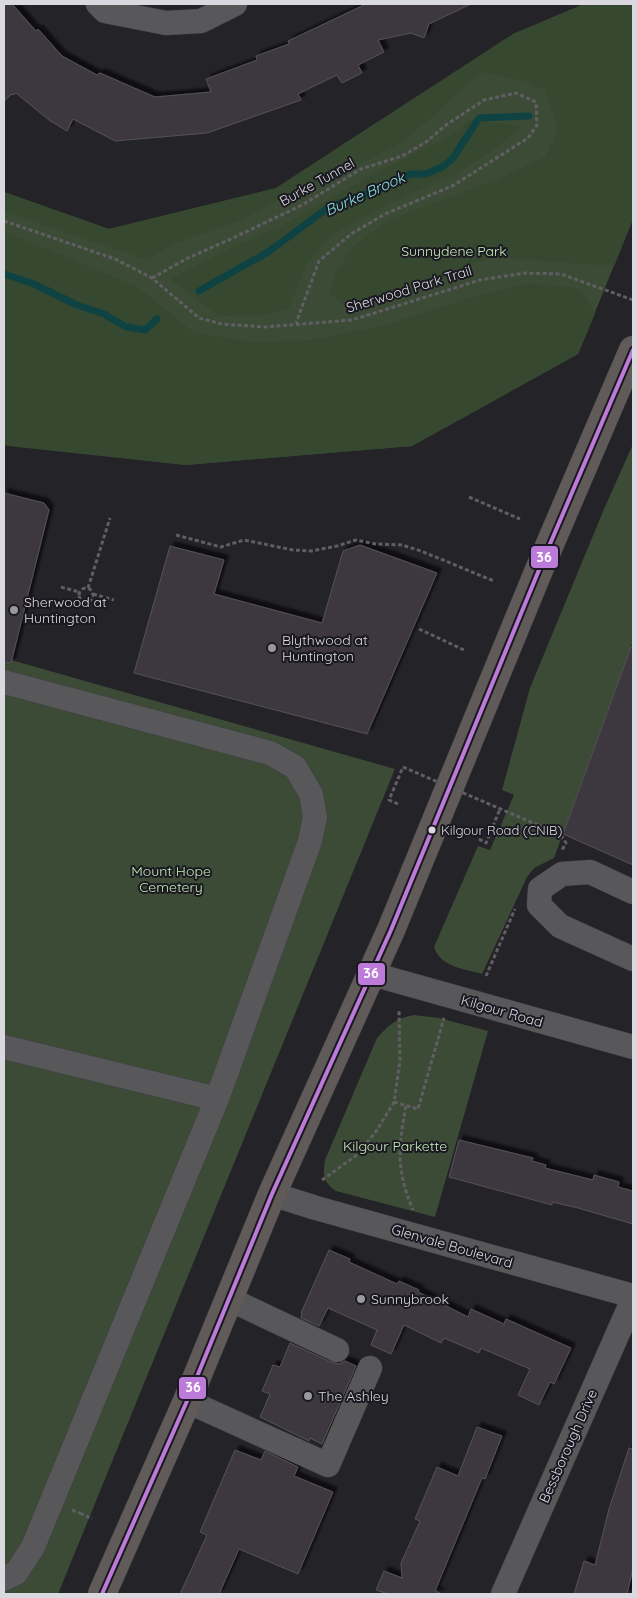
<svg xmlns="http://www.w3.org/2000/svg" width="637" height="1598" font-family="Quicksand,sans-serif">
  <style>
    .green { fill: #3c4b36 }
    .forest { fill: #36482f }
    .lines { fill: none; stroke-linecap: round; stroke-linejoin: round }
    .stream { stroke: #0f4343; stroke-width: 7 }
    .building { fill: #3e3941; stroke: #545256; filter: url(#shadow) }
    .minor-casing { stroke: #3f3e42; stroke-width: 25 }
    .major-casing { stroke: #3f3e42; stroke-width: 29 }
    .path { stroke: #605e63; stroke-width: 3; stroke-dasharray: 4 2.5; stroke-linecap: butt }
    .minor { stroke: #58575a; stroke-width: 24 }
    .major { stroke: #605a58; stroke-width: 28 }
    .path-bridge { stroke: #605e63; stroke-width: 3; stroke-dasharray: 4 2.5; stroke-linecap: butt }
    .bus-1-casing { stroke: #1a1820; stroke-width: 8 }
    .bus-1 { stroke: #bd7bd9; stroke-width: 4 }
    .poi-dot { fill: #9a999f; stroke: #1a1820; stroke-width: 2 }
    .bus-dot { fill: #dad9df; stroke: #1a1820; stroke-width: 2 }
    .labels { text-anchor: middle; stroke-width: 4; stroke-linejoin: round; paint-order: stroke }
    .bus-label { font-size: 13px; fill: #dad9df; stroke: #1a1820; text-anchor: start }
    .street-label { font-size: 14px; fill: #dad9df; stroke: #1a1820 }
    .park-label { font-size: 14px; fill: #c6edb5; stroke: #1a1820 }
    .poi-label { font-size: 14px; fill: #dad9df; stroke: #1a1820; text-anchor: start }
    .water-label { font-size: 15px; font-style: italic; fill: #8be4e3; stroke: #1a1820 }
    .line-badge { stroke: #1a1820; stroke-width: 2 }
    .badge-label { font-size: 14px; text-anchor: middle; font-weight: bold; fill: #fff }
  </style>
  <defs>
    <filter id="shadow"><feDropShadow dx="4.5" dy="-4.5" stdDeviation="1" flood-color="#0009"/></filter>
  </defs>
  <rect width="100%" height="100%" fill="#242328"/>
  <path class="green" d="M584,4h49v215l-55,135 -166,92 -226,19 -182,-20v-253l105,37 167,-41 237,-154z
    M633,444v197l-79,217 -20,10 -7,9 -45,97c-17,-5 -42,-7 -48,-27l44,-101 12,4 24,-55 -12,-5 28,-102 74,-179z
    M4,658l391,111 -337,825h-54z
    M414,1015l25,3 49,13 -53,186 -99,-26c-14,-10 -13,-15 -11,-31l52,-122c13,-14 18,-19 37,-23z"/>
  <path class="forest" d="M584,4h49v215l-18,45 -16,1 -109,-8 -71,34 -71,17 -19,-16 8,-20 16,-26 38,-27 107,-40 47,-22 13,-28 -13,-38 -20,-10 -44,-9 -76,69 -53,27 -66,29 -50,25 -65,23 -24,15 -143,-48v-20l105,37 167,-41 237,-154z
    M470,120l52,6 -29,24 -40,25 -69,31 -53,29 -25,29 -17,44 -24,7 -46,1 -49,-37 63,-32 49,-21 83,-47 87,-44z
    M4,232l19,7 115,48 56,46 59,9 58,-2 74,-15 81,-26 64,-16 51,6 14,25 -17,40 -166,92 -226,19 -169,-18 -13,-2z"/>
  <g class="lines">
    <path class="stream" d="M4,274l30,10 43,21 27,9 22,13 19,3 12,-11
      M199,291l69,-39 61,-45 63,-23 18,-10h16l18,-8 9,-8 26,-40 50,-2"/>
  </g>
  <path class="building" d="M4,4h8l24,27 2,-2 24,27 35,19 3,-2 55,24 56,-5 -5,-13 51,-19 -1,-4 33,-12 -1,-3 78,-37h105l-42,20 -5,14 -13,-5 -33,7 6,12 -26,13 4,8 -20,10 -5,-8 -39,19 3,6 -94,33 -92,8 -42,-22 -6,12 -18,-11 -33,-27 -3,2 -1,-1 -8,7z
    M4,493l40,10 5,7 -38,153 -7,-1z
    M360,545l77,28 -70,161 -233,-61 36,-127 54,14 -10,34 108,29 21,-72z
    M631,647h2v218l-70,-31z
    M459,1140l74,18 -1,3 14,4 -1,3 48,12 1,-5 25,7 -1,5 15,4v33l-55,-16 -26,-6v3l-103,-28z
    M329,1250l21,9 -1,3 48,22 2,-3 20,9 -1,2 50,25 3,-8 33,15 2,-5 65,29 -17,36 -4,-2 -11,23 -21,-10 12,-26 -49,-21 -2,5 -35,-15 -3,5 -37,-18 -13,29 -20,-9 6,-15 -49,-22 -9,18 -18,-8 1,-4 -1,-1z
    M290,1343l41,19 8,2 6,-3 11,5 -34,78 -12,-6 -1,3 -49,-24 10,-23 -8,-3 11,-26 7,2z
    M477,1427l25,9 -17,43 -3,-1 -47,113 5,2v1h-52l-12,-4 8,-19 18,7 -1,-15 19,-42 -5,-2 22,-52 21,9z
    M629,1448l4,1v119l-6,26h-53l10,-33 11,4 14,-56z
    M235,1450l26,10 4,-9 33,16 -4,9 39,16 -35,82 -59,-25 -20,45h-39l27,-59 -7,-3z"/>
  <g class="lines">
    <defs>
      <path id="minor" d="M98,4l7,7 61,12 35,-2 34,-17
        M4,682l266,71 25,14 16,27 4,23 -5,24 -93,258 -184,448 -17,26 -12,6
        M633,892l-43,-20 -28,2 -22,15 -1,16 21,21 73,33
        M372,974l261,73
        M4,1047l213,52
        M272,1194l44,14 317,88
        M229,1299l108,51
        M187,1401l141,64 42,-97
        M503,1594l130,-295"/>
      <path id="major" d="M102,1594l85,-193 85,-207 119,-264 150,-365 92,-215"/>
    </defs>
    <use href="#minor" class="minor-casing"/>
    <use href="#major" class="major-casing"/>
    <path class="path" d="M4,221l111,38 37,19 47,40 23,6 42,3 88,-7 128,-40 45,-7 36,1 72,26
      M152,278l36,-20 45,-20 69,-33 59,-36 41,-13 24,-14 20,-17 38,-25 32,-7 20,9 1,23 -9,13 -74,47 -69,29 -34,20 -32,27 -23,62
      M469,497l51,22
      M176,535l45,12 23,-7 49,10 19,1 25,-5 19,-6 20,4 26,1 19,6 73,30
      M61,587l18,5
      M79 595a7 7 0 1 1 14 0a7 7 0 1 1-14 0Z
      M88,588l22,-70
      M93,594l21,6
      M419,629l45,21
      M398,804l-9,-4 14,-33
      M561,835l5,8 -4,7
      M479,839l7,4 14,-34
      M486,976l29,-67
      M394,1102l24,7 26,-91
      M406,1106c-8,41 -10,64 7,104
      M322,1180l35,-25 20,-25 17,-28 6,-41 -1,-51
      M72,1510l8,3
      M80,1513l12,6"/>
    <use href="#minor" class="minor"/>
    <use href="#major" class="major"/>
    <path class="path-bridge" d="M403,767l158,68"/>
    <defs>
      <path id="bus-1" d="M102,1594l85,-193 85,-207 119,-264 150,-365 92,-215"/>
    </defs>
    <use href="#bus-1" class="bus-1-casing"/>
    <use href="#bus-1" class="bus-1"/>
  </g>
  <g class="poi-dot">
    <circle cx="14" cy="610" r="5"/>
    <circle cx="272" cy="648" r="5"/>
    <circle cx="361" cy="1299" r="5"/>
    <circle cx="308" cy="1396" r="5"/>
  </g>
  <circle class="bus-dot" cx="432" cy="830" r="4.5"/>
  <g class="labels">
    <g class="bus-label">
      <text x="441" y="835">Kilgour Road (CNIB)</text>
    </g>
    <g class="street-label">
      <text transform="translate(317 182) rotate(-29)" y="5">Burke Tunnel</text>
      <text transform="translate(409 289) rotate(-17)" y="5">Sherwood Park Trail</text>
      <text transform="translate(502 1011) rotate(16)" y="5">Kilgour Road</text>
      <text transform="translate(452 1246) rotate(16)" y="5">Glenvale Boulevard</text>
      <text transform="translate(568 1446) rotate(-66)" y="5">Bessborough Drive</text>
    </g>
    <g class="park-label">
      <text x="454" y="256">Sunnydene Park</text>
      <text x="171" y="876">Mount Hope<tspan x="171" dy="16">Cemetery</tspan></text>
      <text x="395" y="1151">Kilgour Parkette</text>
    </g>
    <g class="poi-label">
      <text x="24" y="607">Sherwood at<tspan x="24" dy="16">Huntington</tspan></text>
      <text x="282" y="645">Blythwood at<tspan x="282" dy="16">Huntington</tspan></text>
      <text x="371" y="1304">Sunnybrook</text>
      <text x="318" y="1401">The Ashley</text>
    </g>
    <g class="water-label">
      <text transform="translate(365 194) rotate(-24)" y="5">Burke Brook</text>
    </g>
  </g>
  <g class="line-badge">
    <rect x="530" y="545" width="29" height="24" rx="5" fill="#bd7bd9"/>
    <rect x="357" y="962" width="29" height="24" rx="5" fill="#bd7bd9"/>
    <rect x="178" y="1376" width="29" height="24" rx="5" fill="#bd7bd9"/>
  </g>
  <g class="badge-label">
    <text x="544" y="562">36</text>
    <text x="371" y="978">36</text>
    <text x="193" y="1392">36</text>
  </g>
  <rect width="637" height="1598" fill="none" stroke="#dad9df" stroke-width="10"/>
</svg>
